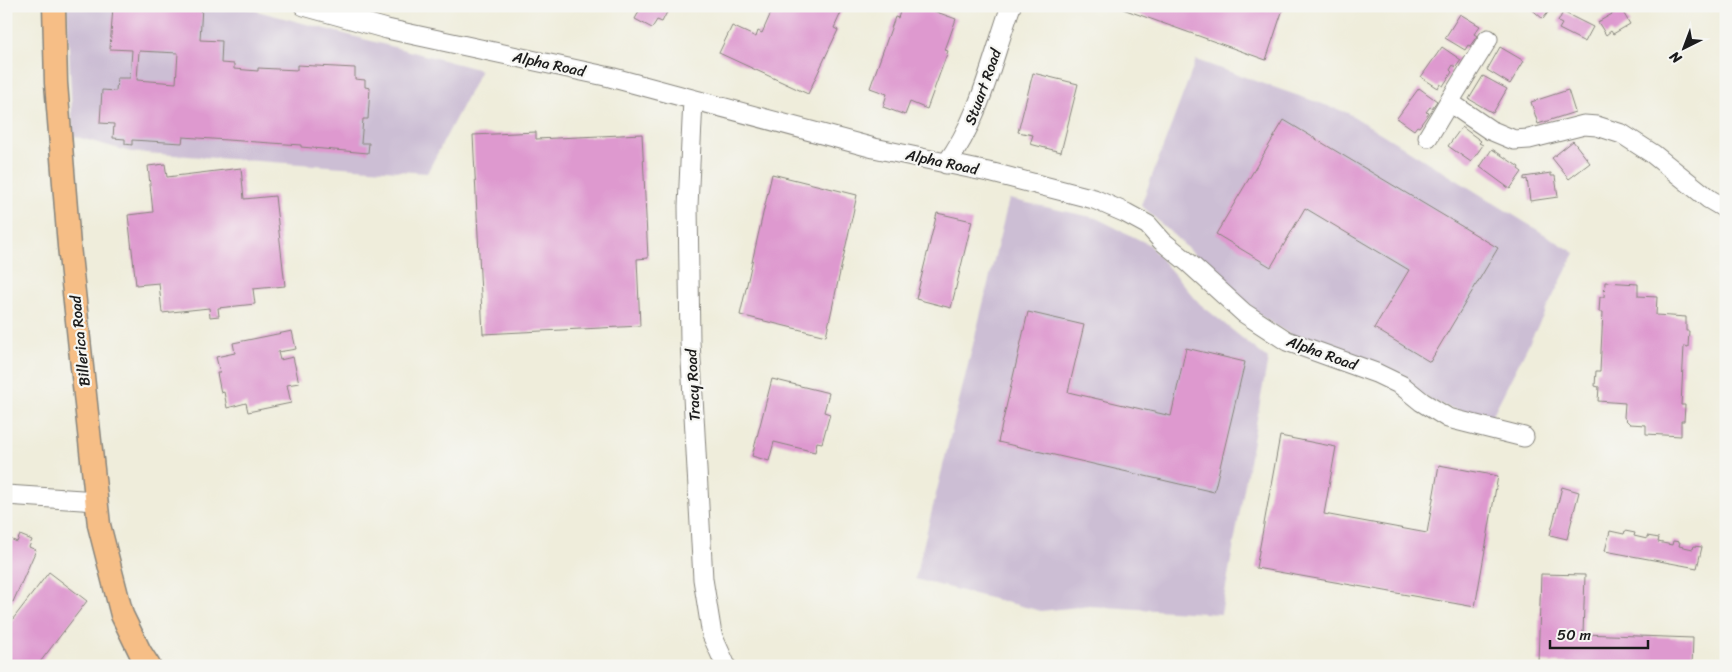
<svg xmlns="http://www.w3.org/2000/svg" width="1732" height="672" font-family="Sriracha,sans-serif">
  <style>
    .industrial { fill: #ccbed4 }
    .building { fill: #de99cf; fill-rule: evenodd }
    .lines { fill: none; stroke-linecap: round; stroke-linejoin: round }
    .minor-casing { stroke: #86847c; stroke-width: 21 }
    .major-casing { stroke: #86847c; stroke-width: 25 }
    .minor { stroke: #fff; stroke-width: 19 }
    .major { stroke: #f6be86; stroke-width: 22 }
    .labels { text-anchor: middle; stroke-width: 4.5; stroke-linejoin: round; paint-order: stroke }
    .street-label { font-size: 15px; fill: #1c1c1c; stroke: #f6f6f2 }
  </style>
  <rect width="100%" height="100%" fill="#f6f6f2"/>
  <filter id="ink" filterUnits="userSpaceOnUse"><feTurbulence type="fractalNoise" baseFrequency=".02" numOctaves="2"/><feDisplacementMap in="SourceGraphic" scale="10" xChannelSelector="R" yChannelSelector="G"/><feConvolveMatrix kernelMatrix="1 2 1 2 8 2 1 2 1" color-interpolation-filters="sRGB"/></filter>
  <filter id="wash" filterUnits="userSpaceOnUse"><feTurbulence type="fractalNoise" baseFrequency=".0096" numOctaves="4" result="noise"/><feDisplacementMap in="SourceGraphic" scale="20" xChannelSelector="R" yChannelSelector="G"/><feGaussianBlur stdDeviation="1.12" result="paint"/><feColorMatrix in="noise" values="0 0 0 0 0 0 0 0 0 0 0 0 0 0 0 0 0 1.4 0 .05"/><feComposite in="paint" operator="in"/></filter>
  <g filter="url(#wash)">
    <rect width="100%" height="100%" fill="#efeddb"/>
    <path class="industrial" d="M67,6h171l243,64 -54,103 -296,-21 -58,-16z
      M1196,60l152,53 227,140 -85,167 -45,-14 -148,-67 -35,-22 -121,-112z
      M1009,199l87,19 52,26 52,60 68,55 -47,255 -133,-8 -47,5 -126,-32z"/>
    <g id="blocks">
      <path class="building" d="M113,6h89l-2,34 22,1 -1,22 13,1v5l24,2v-3l39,2v-5l58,3v11l10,1v7l5,1 -2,31h-5l-2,24h8l-1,10 -67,-6v-2l-118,-8 -1,6 -50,-3v5l-7,-1v-5l-12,-1 1,-14 -14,-1 2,-33 14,1 1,-13h13l2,-28 -22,-1zM139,51l39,2 -2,30 -39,-3z
        M642,6h20l6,4 -6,12 -5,-2 -5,8 -17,-9z
        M774,6h70l-10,22 4,2 -30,64 -89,-41 13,-27 24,11 2,-6 4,2z
        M902,6h18l36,13 -11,31 3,1 -21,58 -17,-7 -5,13 -22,-8 4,-13 -17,-6 25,-71 3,1z
        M1124,6h160l-18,54 -143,-51z
        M1528,6h25l-10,13z
        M1621,9l9,15 -17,10 -2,-3 -5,4 -8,-13z
        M1563,12l30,15 -8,15 -26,-13 3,-5 -4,-2z
        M1460,14l20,12 -6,8 3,2 -7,10 -2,-1 -3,5 -20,-12z
        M1442,47l19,13 -5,7 -3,-2 -3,5 2,2 -9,14 -3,-2 -2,4 -17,-11z
        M1500,47l24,14 -14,23 -23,-14z
        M1033,73l45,11 -17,68 -31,-8 3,-9 -15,-3z
        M1483,76l24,13 -14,24 -24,-14z
        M1419,88l18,13 -5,7 -2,-1 -4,5 3,1 -10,14 -2,-1 -3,4 -17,-12z
        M1568,90l7,22 -37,12 -7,-22z
        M1284,120l214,128 -68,114 -56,-34 35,-58 -104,-62 -34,59 -55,-33z
        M1462,127l19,14 -2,2 4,2 -12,17 -23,-16z
        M536,132v7l106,-5 6,124 -11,1 3,67 -157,8 -10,-199z
        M1573,141l17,22 -21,16 -17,-21z
        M1492,149l27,18 -1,2 4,3 -12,17 -30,-22z
        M165,164l2,13 74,-9 3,31 31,-3 10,90 -32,3 2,15 -37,4 1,8 -9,1 -1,-9 -47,5 -3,-30 -23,2 -8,-70 25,-3 -5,-46z
        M1551,173v3h4l3,21 -28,4 -3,-22 -3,1v-3z
        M772,174l85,21 -31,141 -86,-21z
        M937,213l35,8 -21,87 -35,-9z
        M1605,282l33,2v12l19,1 -1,18 30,2v14h3l-1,16 -4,-1 -3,59h4l-1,16h-3v15l-35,-2v-9l-16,-1 -4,-4 -2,-3 1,-14 -27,-2 1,-14 -4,-1 1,-15h4l3,-59h-4l1,-15h4z
        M1028,312l56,13 -16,67 103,24 15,-68 59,14 -31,130 -216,-50z
        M292,331l4,18 -18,3 2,8 13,-3 6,26 -12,2 4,18 -43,9 -2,-9 -19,5 -3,-16 -3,1 -4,-20h3l-4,-16 19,-4 -2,-10z
        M772,379l57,14 -5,19 6,2 -8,29 -5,-1 -2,10 -41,-10 -5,19 -17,-5z
        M1280,436l56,11 -12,67 103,19 12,-68 59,11 -23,131 -219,-39z
        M1562,487l17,5 -12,47 -17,-4z
        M1610,531l14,3 1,-3 10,2 -1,3 13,3v-3l12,2 -1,4 14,3 1,-4 7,1 -1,4 14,3 1,-3 8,1 -5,21 -92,-17z
        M20,535l12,5 -3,7 7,3 -23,52 -3,-1 -4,9v-73l11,5z
        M49,572l38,29 -50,65h-31v-38z
        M1541,574l44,1 -2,59 110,4 -1,28h-58l-96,-4z"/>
    </g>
  </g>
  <g filter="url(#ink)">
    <use href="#blocks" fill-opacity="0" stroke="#86847c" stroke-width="1"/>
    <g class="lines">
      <defs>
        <path id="minor" d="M304,6l83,23 223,48 264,71 119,25 101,26 32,14 22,12 14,16 28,23 54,49 43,28 89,32 25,12 21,17 26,16 76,19
          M1488,39l-39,63 41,28 24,10 15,-1 55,-14 13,1 25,8 31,20 56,45 17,10
          M693,100l-5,106 2,136 13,237 9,56 14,31
          M1428,137l21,-35
          M946,164c34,-45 46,-105 65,-158
          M6,495l91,6"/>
        <path id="major" d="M54,6l2,77 13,163 30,279 23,90 18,37 9,14"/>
      </defs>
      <use href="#minor" class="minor-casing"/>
      <use href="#major" class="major-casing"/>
      <use href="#minor" class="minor"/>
      <use href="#major" class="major"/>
    </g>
  </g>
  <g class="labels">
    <g class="street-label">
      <text transform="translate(549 64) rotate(12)" y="5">Alpha Road</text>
      <text transform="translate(983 87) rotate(-70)" y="5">Stuart Road</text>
      <text transform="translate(942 162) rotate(12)" y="5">Alpha Road</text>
      <text transform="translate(80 341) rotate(-96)" y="5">Billerica Road</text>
      <text transform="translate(1322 353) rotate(20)" y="5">Alpha Road</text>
      <text transform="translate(693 385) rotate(-93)" y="5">Tracy Road</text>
    </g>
  </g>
  <rect width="1732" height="672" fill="none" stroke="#f6f6f2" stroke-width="25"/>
  <g transform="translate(1684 48) rotate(222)" stroke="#f6f6f2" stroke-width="4" paint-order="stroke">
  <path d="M0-4L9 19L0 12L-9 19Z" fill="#1c1c1c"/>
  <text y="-8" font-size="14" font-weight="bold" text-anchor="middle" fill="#1c1c1c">N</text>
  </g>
  <path d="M1550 640v8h98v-8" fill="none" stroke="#1c1c1c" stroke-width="2.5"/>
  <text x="1557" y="640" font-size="15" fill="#1c1c1c" stroke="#f6f6f2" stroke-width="4" paint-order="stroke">50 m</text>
</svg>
